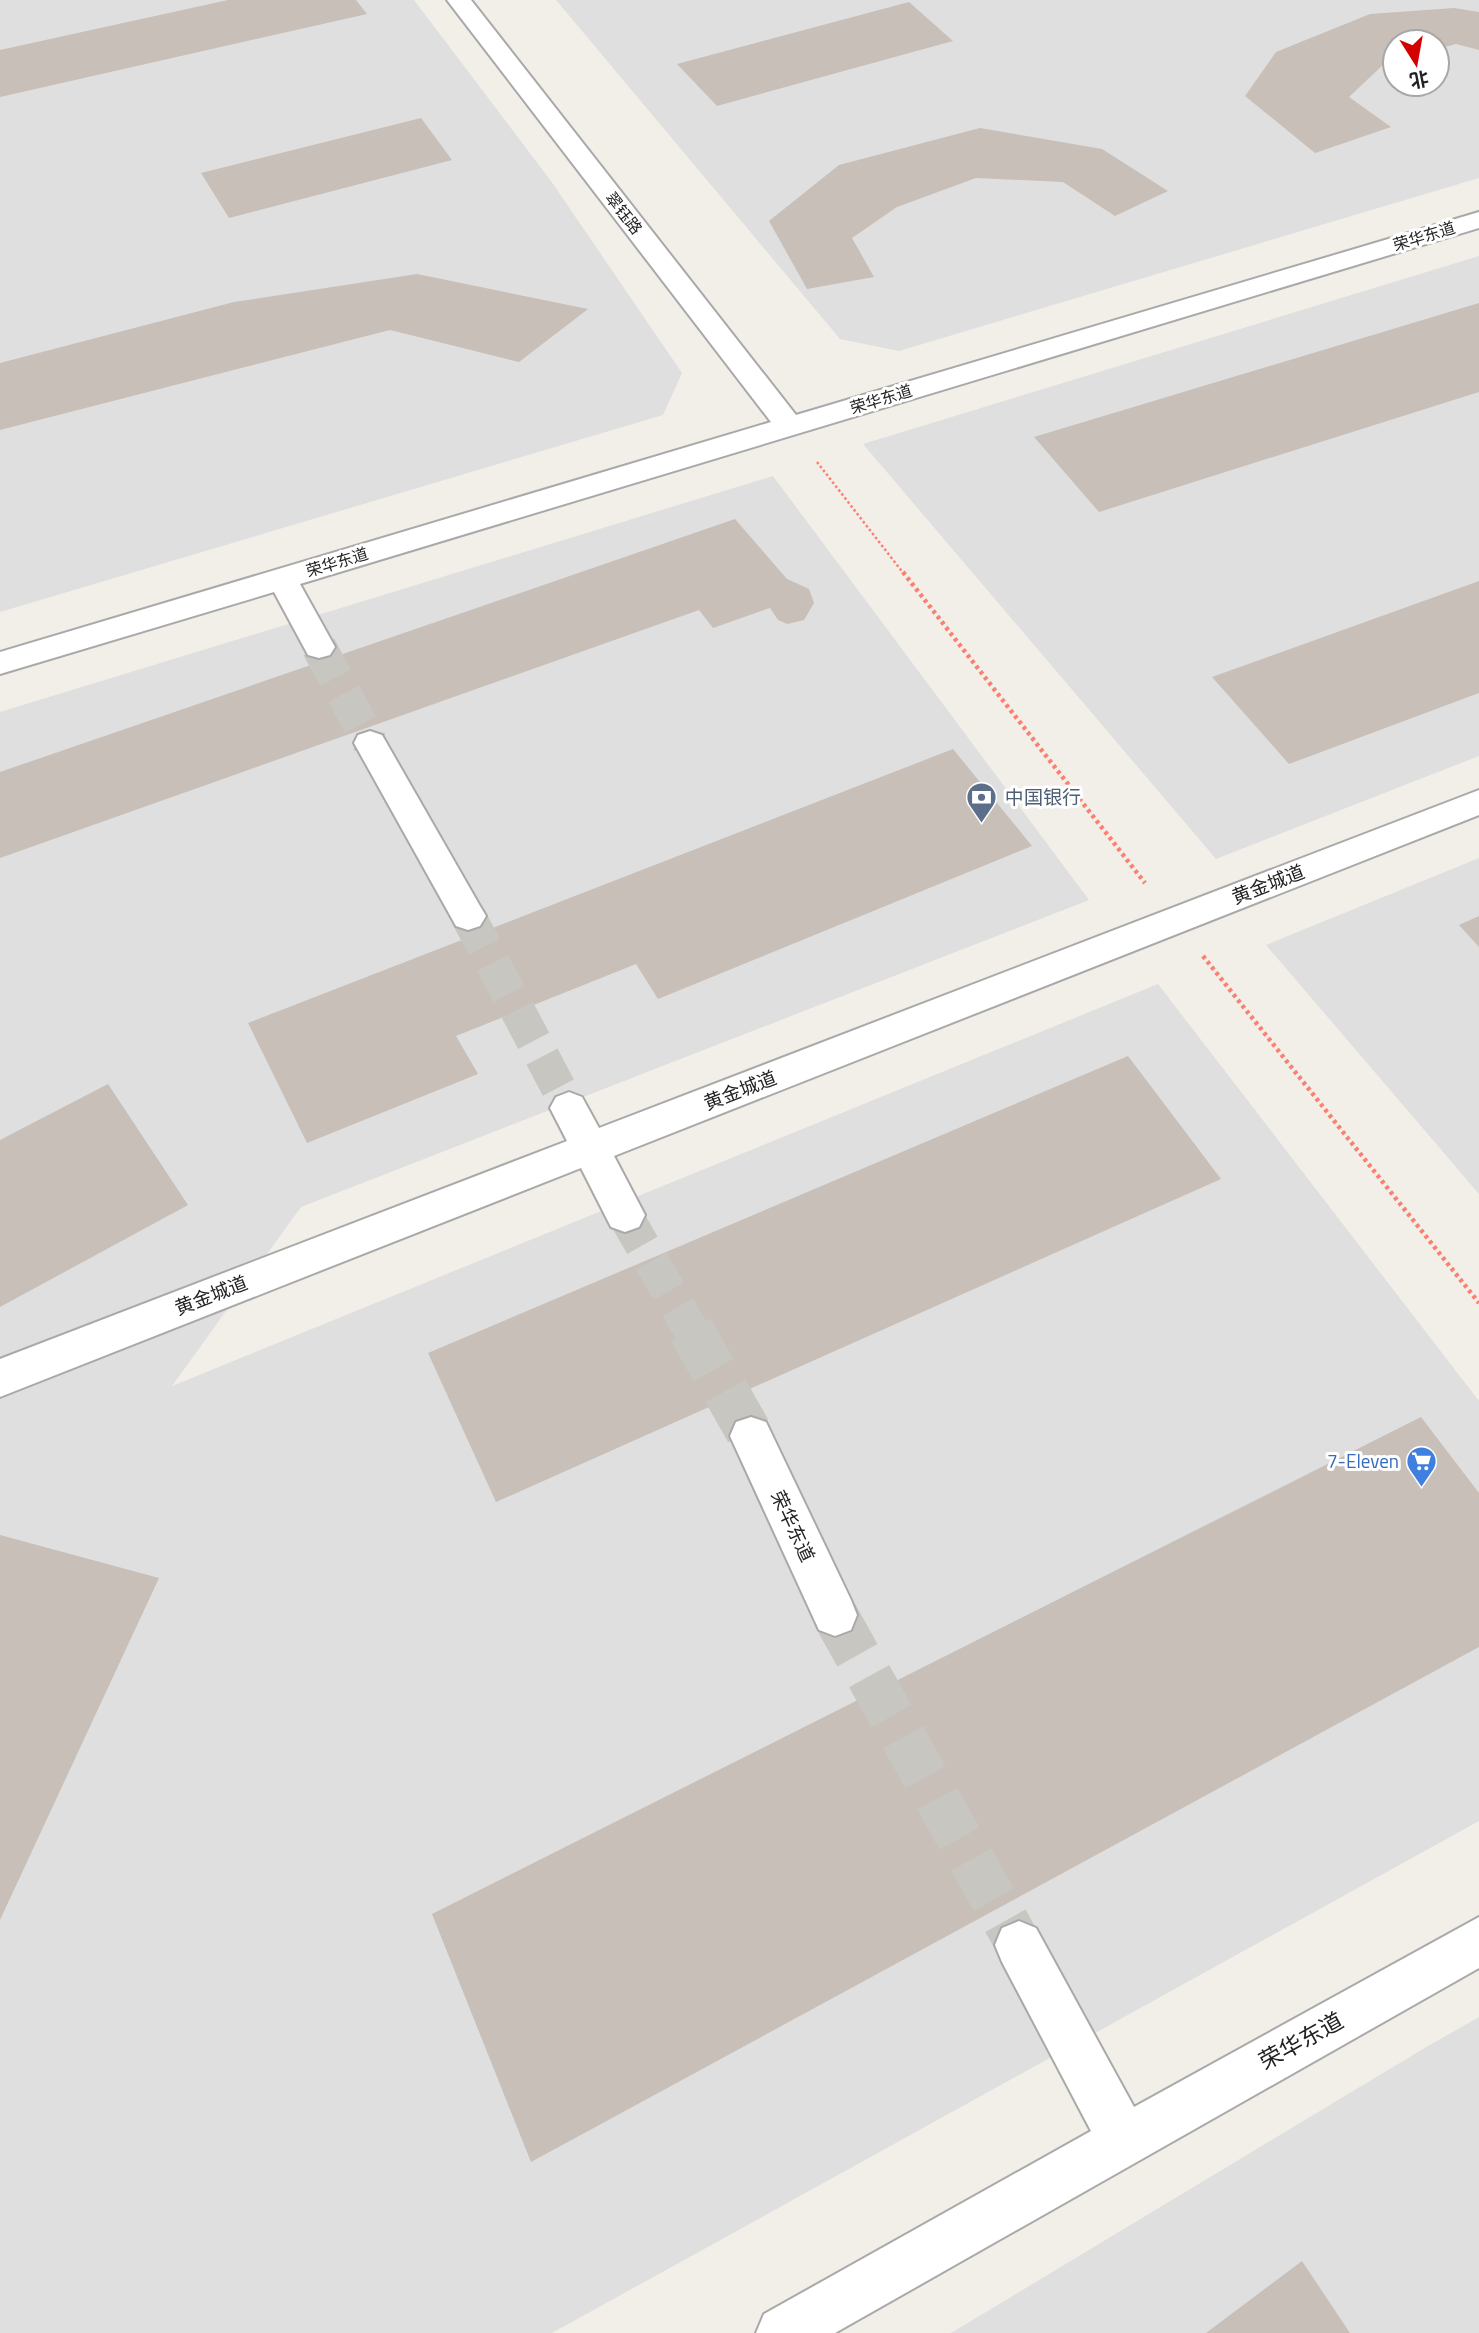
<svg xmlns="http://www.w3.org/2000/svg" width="1479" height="2333" font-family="'Titillium Web','Noto Sans SC',sans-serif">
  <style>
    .residential { fill: #e0dfdf; fill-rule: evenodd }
    .building { fill: #c7bfb8 }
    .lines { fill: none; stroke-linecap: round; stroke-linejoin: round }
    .minor-tunnel-far1 { stroke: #c8c6c1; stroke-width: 35; stroke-dasharray: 35 18; stroke-linecap: butt }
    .minor-tunnel { stroke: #c8c6c1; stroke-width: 46; stroke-dasharray: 46 24; stroke-linecap: butt }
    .minor-casing { stroke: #a9a9a9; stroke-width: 4 }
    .path-far1 { stroke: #fa8072; stroke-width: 2.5; stroke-dasharray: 2.5 2.5; stroke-linecap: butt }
    .path { stroke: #fa8072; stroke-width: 4.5; stroke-dasharray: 3.5 3.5; stroke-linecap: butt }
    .minor { fill: #fff; fill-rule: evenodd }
    .labels { text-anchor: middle; stroke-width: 6; stroke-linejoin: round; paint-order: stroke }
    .far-street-label { font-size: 16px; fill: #222; stroke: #fff }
    .service-label { font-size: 19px; fill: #4e5e75; stroke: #fff; text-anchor: start }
    .street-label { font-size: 19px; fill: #222; stroke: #fff }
    .shop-label { font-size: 19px; fill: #366cbe; stroke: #fff; text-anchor: end }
    .near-street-label { font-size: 23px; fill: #222; stroke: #fff }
  </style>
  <rect width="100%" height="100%" fill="#f2efe9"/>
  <path class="residential" d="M0,0h414l137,181 131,192 -19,42 -663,197z
    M556,0h923v178l-580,173 -59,-12zM1395,42h42v42h-42z
    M1479,256v500l-263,103 -353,-415z
    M773,476l316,424 -788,307 -129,179 986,-402 321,417v420l-927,512h-552v-1621z
    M1479,858v336l-213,-249z
    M1479,2017v316h-528l477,-287z"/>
  <path class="building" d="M228,0h128l11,14 -367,83v-47z
    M909,2l44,39 -236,65 -40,-42z
    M1454,8l25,4v38l-23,-6 -19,5v-7h-42v18l-10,3 -36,34 42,30 -76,26 -70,-57 31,-44 94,-38z
    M421,118l31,42 -223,58 -28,-45z
    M980,128l122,21 66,42 -53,25 -52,-34 -87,-4 -79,29 -45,31 22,39 -67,12 -38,-68 70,-56z
    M417,274l171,35 -69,53 -129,-32 -390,100v-67l234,-61z
    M1479,303v89l-380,120 -65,-75z
    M735,519l52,60 22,10 5,14 -10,17 -17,4 -9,-4 -8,-12 -57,20 -14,-18 -699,248v-86z
    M1479,581v112l-190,71 -77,-87z
    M953,749l79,97 -374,153 -22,-35 -180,72 22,38 -171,69 -59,-120z
    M1479,916v31l-20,-22z
    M1128,1056l93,123 -725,323 -68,-149z
    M108,1084l80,121 -188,102v-167z
    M1421,1417l58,76v154l-948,515 -99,-248z
    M0,1535l159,43 -159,342z
    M1302,2261l48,72h-144z"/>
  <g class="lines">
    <path class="minor-tunnel-far1" d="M319,647l51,96
      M468,916l101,192
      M625,1215l67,117"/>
    <path class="minor-tunnel" d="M691,1330l60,106
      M835,1615l184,330"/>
    <defs>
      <path id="minor" d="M447,0h24l325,415 683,-203v16l-1179,356 35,63 -5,8 -11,3 -11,-3 -34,-63 -274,82v-22l771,-230z
        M370,731l12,4 98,171 6,10 -6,10 -12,4 -12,-4 -102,-183 4,-8z
        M1479,790v25l-865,341 31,59 -6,12 -14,5 -14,-5 -30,-59 -581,229v-38l567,-218 -17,-33 6,-11 13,-5 13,5 17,31z
        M751,1417l15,5 85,178 6,15 -6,15 -16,6 -16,-6 -89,-194 6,-14z
        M1479,1917v51l-644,365h-79l8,-19 327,-183 -89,-169 -7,-17 7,-17 17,-7 17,7 98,179z"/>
    </defs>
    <use href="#minor" class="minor-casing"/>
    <path class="path-far1" d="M817,462l87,112"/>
    <path class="path" d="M903,572l242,311
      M1203,956l276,347"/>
    <use href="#minor" class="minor"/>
  </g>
  <defs>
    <symbol id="bank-pin" viewBox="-11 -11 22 30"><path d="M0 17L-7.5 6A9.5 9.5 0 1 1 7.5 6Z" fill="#5c6f8a" stroke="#fff"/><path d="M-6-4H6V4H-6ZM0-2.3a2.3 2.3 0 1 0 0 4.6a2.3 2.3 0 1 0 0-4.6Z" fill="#fff"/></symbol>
    <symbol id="supermarket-pin" viewBox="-11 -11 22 30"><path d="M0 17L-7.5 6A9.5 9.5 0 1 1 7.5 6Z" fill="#3f7fe0" stroke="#fff"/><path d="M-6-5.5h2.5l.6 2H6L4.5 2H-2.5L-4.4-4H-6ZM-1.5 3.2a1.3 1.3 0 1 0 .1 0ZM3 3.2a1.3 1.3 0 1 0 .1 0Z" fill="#fff"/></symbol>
  </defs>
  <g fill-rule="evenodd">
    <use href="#bank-pin" x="964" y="780" width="35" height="47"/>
    <use href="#supermarket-pin" x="1404" y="1444" width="35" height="47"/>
  </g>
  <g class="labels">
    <g class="far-street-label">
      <text transform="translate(624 213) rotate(52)" y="6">翠钰路</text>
      <text transform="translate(1424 236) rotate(-17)" y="6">荣华东道</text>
      <text transform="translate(881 399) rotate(-17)" y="6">荣华东道</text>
      <text transform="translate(337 562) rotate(-17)" y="6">荣华东道</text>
    </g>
    <g class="service-label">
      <text x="1005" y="804">中国银行</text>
    </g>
    <g class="street-label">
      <text transform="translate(1268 884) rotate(-21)" y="7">黄金城道</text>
      <text transform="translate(740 1090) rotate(-21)" y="7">黄金城道</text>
      <text transform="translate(211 1295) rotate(-21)" y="7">黄金城道</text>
      <text transform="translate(793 1526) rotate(65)" y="7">荣华东道</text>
    </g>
    <g class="shop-label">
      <text x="1399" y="1468">7-Eleven</text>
    </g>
    <g class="near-street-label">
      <text transform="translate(1301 2041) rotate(-29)" y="8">荣华东道</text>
    </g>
  </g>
  <g transform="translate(1416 63) rotate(169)"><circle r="33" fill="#ffffff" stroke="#a7a7a7" stroke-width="2"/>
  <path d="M0-5L12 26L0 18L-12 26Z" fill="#d40000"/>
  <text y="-10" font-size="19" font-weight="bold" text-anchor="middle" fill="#222222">北</text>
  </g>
</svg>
